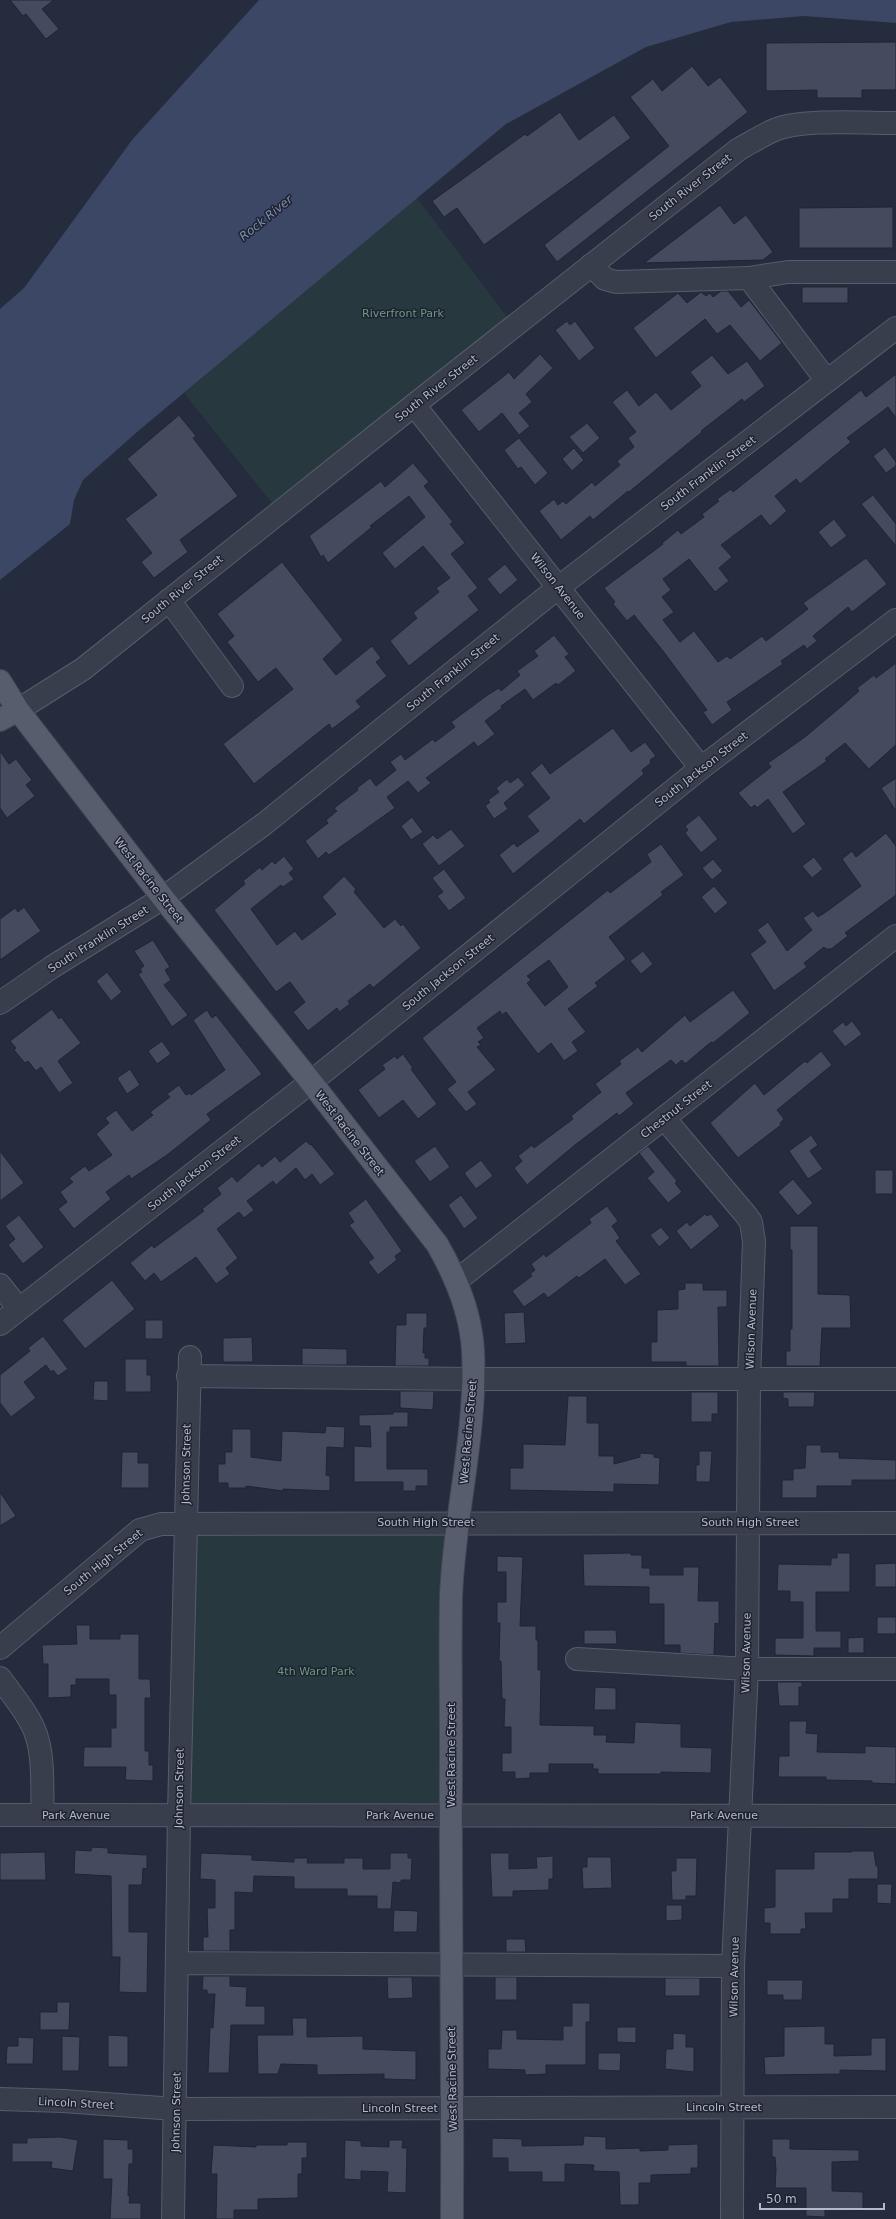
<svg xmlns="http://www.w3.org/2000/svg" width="896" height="2219" font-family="'DejaVu Sans',sans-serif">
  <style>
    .green { fill: #27383e }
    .water { fill: #3c4665 }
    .building { fill: #444b5f; stroke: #202534; fill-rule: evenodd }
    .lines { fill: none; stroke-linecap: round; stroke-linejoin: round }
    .minor-casing { stroke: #575c6b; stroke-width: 24 }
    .major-casing { stroke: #424756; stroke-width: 24 }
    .minor { stroke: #393e4d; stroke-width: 22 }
    .major { stroke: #575d6d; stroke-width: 22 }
    .labels { text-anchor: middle; stroke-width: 3; stroke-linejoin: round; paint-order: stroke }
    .street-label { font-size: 11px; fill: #b5b9c8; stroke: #1e2332 }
    .park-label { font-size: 11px; fill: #6d987e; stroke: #1e2332 }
    .water-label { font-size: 12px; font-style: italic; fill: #7e8bae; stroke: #1e2332 }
  </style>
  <rect width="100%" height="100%" fill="#252c3d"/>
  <path class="green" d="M417,198l97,128 -235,186 -95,-119z
    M185,1522h273l-7,294 -272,-2z"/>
  <path class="water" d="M259,0h637v23l-92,-7 -73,6 -85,25 -140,77 -369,308 -54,48 -9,20 -4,24 -70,56v-271l24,-21 108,-148z"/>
  <path class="building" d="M10,0h44l-12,9 17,20 -13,10 -20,-25 -3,2z
    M896,42v48h-34v8h-45v-8l-51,1v-48z
    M692,66l16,20 12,-9 28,35 -191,150 -13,-17 125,-99 -39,-49 23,-18 9,12z
    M560,112l19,28 35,-25 17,23 -147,107 -27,-37 -13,9 -12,-16 93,-67 2,2z
    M720,205l14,19 12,-9 27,37 -10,8 -119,3z
    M893,207v41h-94v-40z
    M802,287h46v16h-46z
    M721,291h7l13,16 8,-7 33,43 -22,18 -30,-36 -13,9 -12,-15 -49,39 -23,-30 45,-35 9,10 14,-11 5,4 4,-3 3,4z
    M567,321l3,4 5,-4 20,27 -16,13 -24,-31z
    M540,354l13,14 -27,26 6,8 -13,11 11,13 -11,9 -17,-22 -23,19 -18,-22 48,-38 5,7z
    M712,355l16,19 19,-13 18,25 -21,16 -2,-3 -41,32 1,1 -73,60 -1,-1 -35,29 -3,-4 -29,24 -22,-29 15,-12 4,6 5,-4 3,3 26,-22 3,4 25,-21 -3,-4 17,-14 -6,-9 8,-6 -24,-30 15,-12 12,16 17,-14 15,18 30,-24 -11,-14z
    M896,374v44l-8,-11 -41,31 4,4 -51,42 -4,-5 -21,17 12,15 -17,15 -9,-11 -40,30 11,12 -13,11 10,13 -14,11 -26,-33 -26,20 8,11 -9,7 12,15 -11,8 17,22 14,-11 24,31 9,-6 3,3 32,-23 4,5 42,-32 -5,-6 63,-45 21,26 -35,28 -4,-5 -35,29 4,5 -10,8 -3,-4 -23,16 2,3 -56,38 5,8 -20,15 -9,-13 4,-2 -44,-59 -29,-36 -7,6 -14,-17 2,-2 -11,-14 59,-44 -1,-1 16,-13 3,4 23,-17 -2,-3 17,-13 -2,-2 14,-10 2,3 128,-102 5,7z
    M179,415l17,21 -3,2 45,58 -58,44 8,12 -34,26 -13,-16 11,-9 -27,-34 32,-24 -30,-36z
    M587,423l13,15 -17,15 -14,-16z
    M519,438l29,35 -13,12 -14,-18 -3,2 -14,-19z
    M885,447l11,15v4l-10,7 -13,-17z
    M574,448l10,12 -12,11 -10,-12z
    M413,463l16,19 -5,4 29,36 -3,2 15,19 -14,11 27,34 -10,8 11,14 -70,56 -19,-25 27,-23 -4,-5 26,-21 -3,-4 14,-10 -27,-32 -28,23 -13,-16 43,-36 -16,-21 -39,30 2,1 -44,36 -5,-8 -2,2 -12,-21 72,-55 4,6z
    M873,495l23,29v22l-35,-42z
    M834,519l13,17 -16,12 -13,-16z
    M282,562l61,78 -20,19 13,16 36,-29 9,12 -5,4 11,14 -31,25 5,6 -29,22 -3,-5 -75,60 -31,-40 70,-55 -17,-21 -18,14 -31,-40 7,-6 -17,-22z
    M505,564l13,16 -18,15 -13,-16z
    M554,635l15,19 -4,3 11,14 -18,14 -2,-2 -23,17 -8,-11 -24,17 1,2 -17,13 10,13 -17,13 -4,-5 -48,36 5,5 -13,10 -10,-12 -21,16 8,11 -66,47 -3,-3 -8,7 -13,-18 23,-18 -2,-3 11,-9 -3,-3 24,-18 -1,-2 13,-10 6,8 20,-16 -6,-8 11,-8 4,6 28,-21 2,3 20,-15 -4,-5 38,-28 10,-6 2,3 19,-16 -3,-4 21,-15 -4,-5z
    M896,663v82l-27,24 -24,-26 -20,16 2,2 -44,31 23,32 -13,10 -25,-35 -11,9 -2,-3 -4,3 -13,-15 33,-26 -3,-4 37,-26 38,-32 16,-14 -2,-3 17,-13 2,3z
    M613,728l18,24 14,-10 11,14 -6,4 1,3 -9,7 2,4 -60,50 -4,-5 -67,55 -14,-19 15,-12 3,4 22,-16 -12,-15 23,-18 -20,-25 12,-10 8,11z
    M0,751l9,13 7,-5 16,21 -6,5 9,11 -28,22 -7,-10z
    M518,777l7,8 -21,18 4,6 -14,10 -9,-13 5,-4 -2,-2 11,-8 -3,-4 11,-9 3,4z
    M896,778v33l-15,-23z
    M699,815l19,24 -17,14 -16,-20 3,-3 -3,-4z
    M412,817l11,15 -12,8 -10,-14z
    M451,829l14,17 -26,20 -17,-22 11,-9 4,4z
    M886,833l10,13v49l-51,38 3,3 -17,13h-5l-2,-2 -20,16 3,4 -33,24 -24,-37 16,-12 -9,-12 11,-8 19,29 25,-21 -9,-12 10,-7 5,6 8,-5 35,-26 -19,-27 10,-8 4,6z
    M661,844l23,31 -23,17 2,3 -54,42 17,22 -31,24 3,3 -30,23 18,23 -14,10 6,9 -14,10 -13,-18 -13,11 -32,-42 -4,3 -2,-4 -23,17 7,10 -6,4 3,3 -4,2 19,23 -28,22 9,12 -11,8 -19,-23 9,-7 -34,-44 186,-148 2,3 41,-31 -4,-8zM549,960l19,27 -23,19 -18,-23 4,-3 -4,-4z
    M284,856l10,13 -5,4 5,6 -11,8 -2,-2 -30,24 26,36 18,-14 7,9 34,-26 -14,-17 22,-21 12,13 -2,3 30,36 11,-9 6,7 2,-2 18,24 -48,40 -3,-4 -22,17 2,3 -11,8 -2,-4 -29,23 -15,-19 12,-10 -15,-20 -14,10 -62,-82 31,-26 -2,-3 17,-14 2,3 10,-9 3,3z
    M814,857l9,12 -11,9 -10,-12z
    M713,859l10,12 -11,9 -10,-12z
    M444,869l22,29 -17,13 -12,-15 6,-4 -11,-14z
    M714,886l14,17 -13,11 -14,-17z
    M24,907l17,24 -41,29v-41l15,-11 3,4z
    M153,940l17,27 -5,3 6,10 -7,5 24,30 -16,12 -34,-53 4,-2 -2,-3 4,-3 -10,-15z
    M643,951l10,13 -12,10 -11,-13z
    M107,972l15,20 -11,9 -15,-20z
    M733,990l17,23 -37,30 -2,-1 -26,22 -3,-4 -6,5 -5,-5 -45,33 8,11 -15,12 -2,-3 -42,32 -48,40 -13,-17 8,-7 -4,-5 14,-11 2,3 39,-29 -2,-3 30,-24 -6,-8 26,-20 -2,-3 19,-14 4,5 43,-37 5,7z
    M52,1009l7,10 2,-2 20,26 -23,18 15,22 -14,10 -18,-26 -5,4 -8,-10 -3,2 -11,-13 2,-2 -6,-7z
    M207,1010l5,8 4,-3 46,59 -55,40 4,6 -44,35 -36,24 -2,-4 -23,17 5,7 -37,30 -16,-20 9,-7 -7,-10 13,-10 -4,-4 16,-12 4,5 23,-16 -16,-21 13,-11 -4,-5 11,-8 16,21 21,-16 -3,-3 20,-15 -3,-3 12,-9 7,10 4,-2 1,2 34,-25 -32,-50z
    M852,1021l10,13 -17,13 -13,-16 11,-9 3,4z
    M162,1041l9,13 -14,10 -9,-13z
    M821,1051l11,14 -55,45 7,9 -4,4 1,2 -43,33 -28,-35 45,-40 9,12 41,-34 2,2z
    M403,1054l10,14 -2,1 26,35 -19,15 -15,-19 -24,18 -21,-28 27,-21 -3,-4 13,-9 2,3z
    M130,1069l10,16 -13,9 -10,-16z
    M811,1135l7,10 -8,6 13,18 -15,10 -19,-28z
    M306,1141l4,4 1,-1 24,30 -15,11 -8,-11 -7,6 -9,-12 -20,17 -3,-4 -26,20 7,9 -10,8 -5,-6 -22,17 21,29 -12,10 4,6 -14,10 -20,-27 -35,25 -7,-9 -9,8 -15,-18 22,-18 2,3 50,-37 -2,-2 19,-15 -4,-6 15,-12 5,6 22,-19 3,4 13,-11 5,6z
    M435,1146l15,21 -20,15 -16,-21z
    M648,1146l29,35 -2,2 7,9 -14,11 -21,-25 7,-6 -15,-19z
    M0,1151l24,32 -24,18z
    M481,1160l12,16 -17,13 -12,-16z
    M875,1170h18v24h-18z
    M793,1179l20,24 -15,13 -20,-24z
    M461,1195l17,23 -14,11 -16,-24z
    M366,1199l36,52 -7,5 2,4 -19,15 -10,-13 6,-4 -25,-33 5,-3 -6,-9z
    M607,1206l11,15 -6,5 8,12 -4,3 25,33 -16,11 -20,-26 -26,19 -2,-2 -29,22 -4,-5 -20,14 -12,-16 20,-15 -2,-2 5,-4 -4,-6 13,-10 2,3 45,-34 -2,-4z
    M705,1214l2,2 4,-2 9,12 -29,24 -15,-19 11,-9 3,4z
    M19,1215l25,32 -21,17 -15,-19 7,-6 -10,-13z
    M790,1226h28v68l32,1 1,33h-29l-2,38h-34v-15h4v-22h2v-79h-2z
    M661,1227l9,11 -11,9 -9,-12z
    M112,1280l23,29 -50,40 -23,-29z
    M685,1283h18v7h24v17h-9l1,59h-33v-4h-35v-20h6v-32l21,-1v-19l7,-1z
    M524,1312l2,31 -21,1 -1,-31z
    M406,1313h21v15h-3l-1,25h2v5h4v8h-34l1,-41h10z
    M145,1320h18v19h-18z
    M43,1336l25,33 -10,7 -5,-6 -2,2 -5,-7 -22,17 12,16 -25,19 -11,-14v-28l30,-24 -2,-3z
    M252,1337l1,25h-30v-24z
    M302,1348l45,1v16h-45z
    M125,1359h22v16h4v17h-26z
    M94,1381h14v20l-15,-1z
    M400,1391h34l-1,19 -33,-2z
    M691,1392h27v22h-6v8h-21z
    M783,1392h32l-1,15h-26v-8l-5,-1z
    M568,1396h19v27h12v33h15v8l26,-7v-4l14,1v3l6,1 -1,27 -45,-1v8l-104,-2v-22h13v-24l42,1z
    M393,1412h15v15h-18v5h-3v37h41v17h-12v5h-13v-9h-49v-36l17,1 -1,-21h-11v-11l34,-1z
    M326,1426l19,1 -1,21 -17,-1 -1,28 4,1v15l-47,-2v2l-37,-5v2h-18v-5h-10v-19h7v-12h7v-23h19v28l30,4 1,-30 43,2z
    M806,1445h15v7h18v6l57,2v20h-44v6h-35v12h-35v-18h11v-11l12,-1z
    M699,1451h13l-2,31h-14v-17h3z
    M122,1452h16v11h11v25h-28z
    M0,1492l16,24 -16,10z
    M631,1553v2h11v13h8v7h33v-8h16l-1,34h21v23l-4,-1 -1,32 -34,-2v-8h-16v-41h-15v-17l-65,-1 -1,-32z
    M837,1553h13v39h-34v39h25v17h-27v8l-39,-1v-17h28v-36h-13v-11h-13l1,-27 53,1v-7h6z
    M497,1556l26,1 -3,69h16v14h2v30h3l-1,55 54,1v9h13l-1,7 28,1 1,-21 46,2v23l31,1 -1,25 -50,-1v2h-63v-5h-5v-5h-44v9h-19v5l-15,1v-7h-13v-19h9v-26h-7l1,-28h-3l-1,-38h-2l1,-38h-3v-21h9v-30h-9z
    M896,1563v24h-21v-23z
    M877,1617h19v17h-19z
    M76,1625h14v14h30v-5h19v45h11l1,19h-6v53h4v14h4v16l-28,-1 1,-13h-43l1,-20h27v-19h5v-33h-7v-16h-33v6h-5v12l-23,1v-34h-5l-1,-19 35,-1z
    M584,1630h32l1,14h-33z
    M864,1637v16h-16v-15z
    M777,1682h25v5h-3v19h-20z
    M595,1687l21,1v22h-22z
    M789,1721h18l-1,12 12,1 -1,18 48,1v-7l31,1v37l-24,-1v-2l-46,-1v-3h-48l1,-21h10z
    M92,1847l16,1v5l39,2v14l-4,-1 -1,17h-13v47h19l-1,61 -28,-1 1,-35h-8l-1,-81 -37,-2 1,-24 16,1z
    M852,1851h22l2,15h2v13h-29v20h-16v14h-28l1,16h-5v5h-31v-11h-6v-15l11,-1v-38h39v-17h38z
    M45,1852l1,28h-46v-27z
    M201,1853l51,2v5l42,2v-4h14l-1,5h37v-5h19v11h27v-16h18v5h4l-1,22h-10v3l-8,-1 -2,27h-14v-13h-30v-7h-53v-12l-40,-1 -1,17 -18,-1v38h-5v21h-27v-14h5l-1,-29h8v-28l-15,-1z
    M490,1853h19v16l28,-1 -1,-11 17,-1v23h-4v11l-36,1v6h-21z
    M587,1857h24l1,31 -29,1 -1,-22h5z
    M676,1858h21l-1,38h-10v4h-14l-1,-29h5z
    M877,1884h15l-1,20 -14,-1z
    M666,1905h16v15l-16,1z
    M394,1910l24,1 -1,21h-24z
    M506,1939h19l1,13h-20z
    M203,1976h27v10l17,1 -1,19h19v19h-34l-2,48h-21l2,-46 3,1 2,-34h-8v-4h-5z
    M387,1977h25l1,21 -25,1z
    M495,1977h22v23h-22z
    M665,1978h35v18h-35z
    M767,1980h36l-1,20h-19v-5h-16z
    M57,2002h13l-1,28h-29v-18h17z
    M572,2003h18v19h-4v43h-40v9l-21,1v-5l-37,-1v-20h13l1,-19h15v9l46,1v-14h9z
    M292,2018h15v19l56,-1v13l53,2v29l-32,-1v-5l-67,1v-10l-36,-1 -3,10h-20l-1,-39h36z
    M825,2026v18h9v12l37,-1v-17h15v33l-46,-1v4l-75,1 -1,-18 20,-1v-29z
    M617,2027h19v16l-19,-1z
    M673,2033l13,1v13h8v25l-29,-3 1,-20h7z
    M108,2035l20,1v31h-20z
    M62,2036l18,1 -1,34h-17z
    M18,2037l16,1 -1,26h-27l1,-18h11z
    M598,2053h23l-1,18 -22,-1z
    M584,2136l22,1v12l34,-1v3l28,-1v-5l30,-1v24h-7v6l-40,1v8h-12v22h-19l-1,-33 -26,-1 1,-6 -29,-1v18h-23v-10h-34v-14h-16v-20l30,1v7l61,-1z
    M60,2137l18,3 -5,31 -22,-3 1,-6h-40v-19h15v-5z
    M103,2139l25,1v9h5v15h-4l-1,32h2l-1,7h12v16h-31l2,-40h-9z
    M772,2139h18v10l69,1v11l-27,1v29l31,1v18l-38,-1v8l-19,-1v-28h-31l1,-18 -1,-13h-3z
    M345,2140l16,1v5l28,1v-7h14l-1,8h5l-1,45 -19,-1 1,-20 -27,-1v9l-17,-1z
    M287,2142h20v16h-5v16h-4v24l-40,1v11h-24v9h-18l1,-45h-6l2,-29 43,2v-2h31z"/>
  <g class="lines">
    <defs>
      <path id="minor" d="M591,265l14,14 11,3 133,-4 39,-6h108
        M749,278l78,103
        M414,405l287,363
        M169,600l63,86
        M18,710l65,-41 331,-264 325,-256c13,-7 25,-15 38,-20 28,-10 87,-6 119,-6
        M0,1003l52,-36 111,-69 101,-74 295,-237 337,-259
        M664,1118l82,97 5,7 3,19 -5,139 -2,289 -14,297 -1,253
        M456,1281l440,-345
        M0,1285l19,24
        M0,1324l311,-242 390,-314 195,-148
        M188,1376l285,3h423
        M0,1648l140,-118 21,-6 735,-1
        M577,1659l170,10h149
        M0,1678c10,14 22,28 30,43 16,27 11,64 13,94
        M0,1815l896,1
        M177,1963l556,3
        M0,2099l63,2 113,8 720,-2
        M173,2219l6,-405 11,-457"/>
      <path id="major" d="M0,681l18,29 145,188 148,184 126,162c19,33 34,68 36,107 4,83 -19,163 -22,246 -1,49 0,99 0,148 -1,158 2,316 1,474
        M0,720l18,-10"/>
    </defs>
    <use href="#minor" class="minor-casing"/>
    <use href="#major" class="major-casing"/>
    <use href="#minor" class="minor"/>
    <use href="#major" class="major"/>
  </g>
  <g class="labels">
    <g class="street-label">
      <text transform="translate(690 187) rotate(-38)" y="4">South River Street</text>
      <text transform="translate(436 388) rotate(-38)" y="4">South River Street</text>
      <text transform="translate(708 473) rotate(-37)" y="4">South Franklin Street</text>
      <text transform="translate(558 586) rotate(52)" y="4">Wilson Avenue</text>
      <text transform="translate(182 589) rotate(-39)" y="4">South River Street</text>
      <text transform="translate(453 672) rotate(-39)" y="4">South Franklin Street</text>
      <text transform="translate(701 769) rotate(-38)" y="4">South Jackson Street</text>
      <text transform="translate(149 880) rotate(52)" y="4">West Racine Street</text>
      <text transform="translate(98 939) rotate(-32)" y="4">South Franklin Street</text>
      <text transform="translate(448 972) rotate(-39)" y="4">South Jackson Street</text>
      <text transform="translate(676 1109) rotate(-38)" y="4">Chestnut Street</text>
      <text transform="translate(350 1133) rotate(52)" y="4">West Racine Street</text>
      <text transform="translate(194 1173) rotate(-38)" y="4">South Jackson Street</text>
      <text transform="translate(751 1329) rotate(-88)" y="4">Wilson Avenue</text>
      <text transform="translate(468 1432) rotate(-85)" y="4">West Racine Street</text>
      <text transform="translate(186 1464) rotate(-89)" y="4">Johnson Street</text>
      <text x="426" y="1526">South High Street</text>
      <text x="750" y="1526">South High Street</text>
      <text transform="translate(103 1562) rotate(-39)" y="4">South High Street</text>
      <text transform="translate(746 1653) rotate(-89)" y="4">Wilson Avenue</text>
      <text transform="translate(451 1755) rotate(-90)" y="4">West Racine Street</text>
      <text transform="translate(179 1788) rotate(-89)" y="4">Johnson Street</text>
      <text x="76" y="1819">Park Avenue</text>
      <text x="400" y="1819">Park Avenue</text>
      <text x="724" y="1819">Park Avenue</text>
      <text transform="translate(734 1977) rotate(-89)" y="4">Wilson Avenue</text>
      <text transform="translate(452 2079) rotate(-91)" y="4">West Racine Street</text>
      <text transform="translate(76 2103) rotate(3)" y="4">Lincoln Street</text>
      <text x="724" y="2111">Lincoln Street</text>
      <text x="400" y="2112">Lincoln Street</text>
      <text transform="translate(176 2112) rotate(-89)" y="4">Johnson Street</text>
    </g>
    <g class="park-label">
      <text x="403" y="317">Riverfront Park</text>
      <text x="316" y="1675">4th Ward Park</text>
    </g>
    <g class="water-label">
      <text transform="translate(266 218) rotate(-39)" y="4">Rock River</text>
    </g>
  </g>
  <path d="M760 2203v6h124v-6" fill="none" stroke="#b5b9c8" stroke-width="2"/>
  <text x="766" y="2203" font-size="12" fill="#b5b9c8" stroke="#1e2332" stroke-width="3" paint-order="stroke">50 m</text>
</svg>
